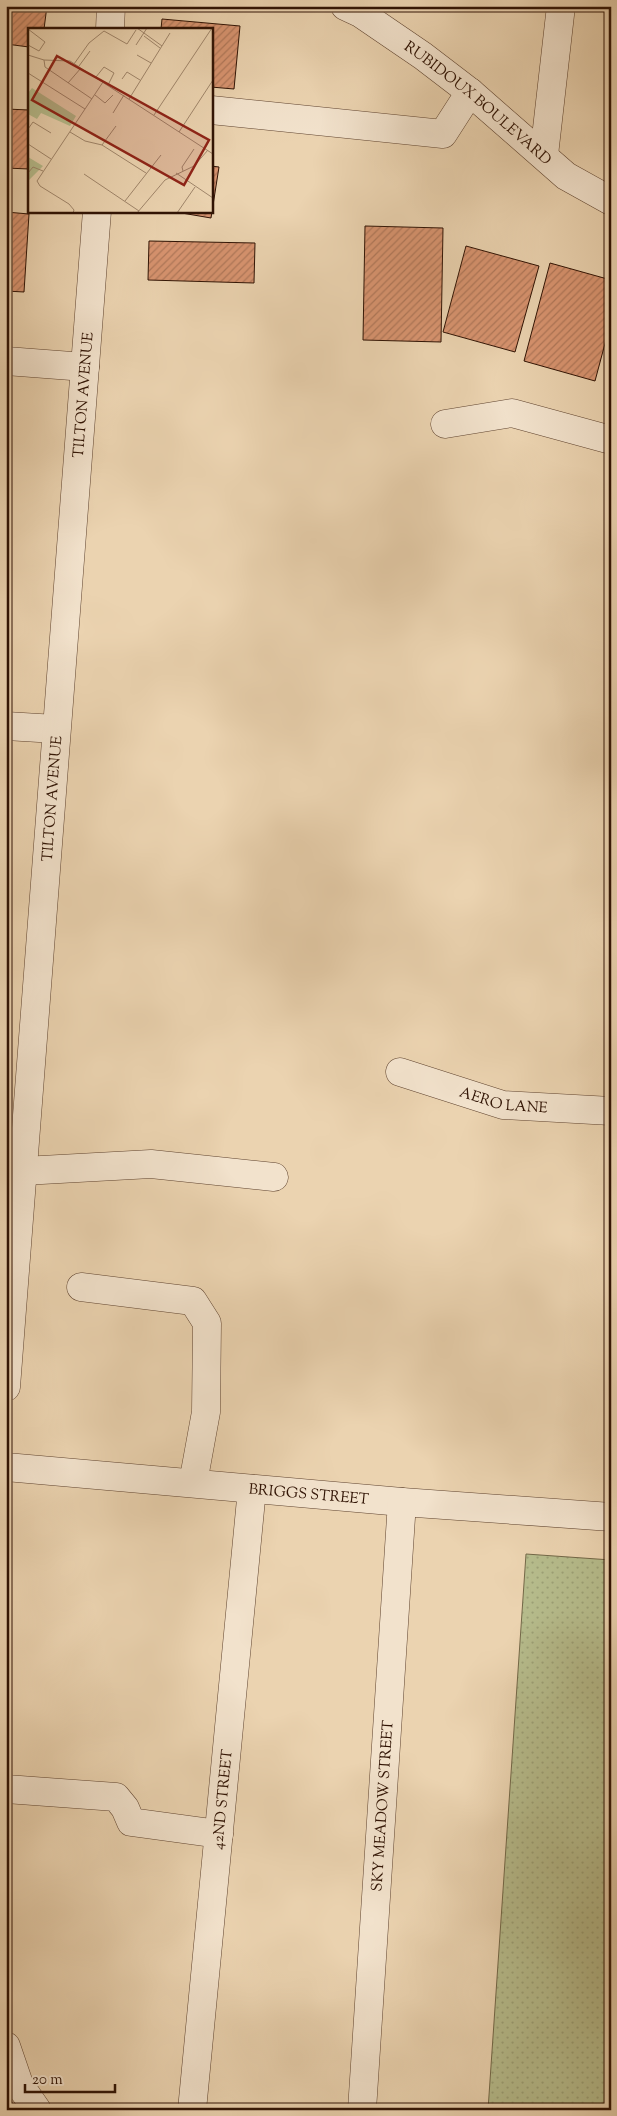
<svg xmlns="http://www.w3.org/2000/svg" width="617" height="2116" font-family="'Sorts Mill Goudy',serif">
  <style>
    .park { fill: url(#park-dots); stroke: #736848 }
    .building { fill: url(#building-hatch); stroke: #301304 }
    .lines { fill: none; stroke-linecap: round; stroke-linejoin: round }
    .minor-casing { stroke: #5f432f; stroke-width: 29 }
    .minor { stroke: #f2e2cc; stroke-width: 28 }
    .labels { text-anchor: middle; stroke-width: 4.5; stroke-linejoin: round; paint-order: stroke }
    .street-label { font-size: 15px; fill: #301304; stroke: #f2e2cc }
    .inset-road { fill: none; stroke: #a0866b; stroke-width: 1 }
    .view { fill: #8f2418; fill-opacity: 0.15; stroke: #8f2418; stroke-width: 2.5 }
    .inset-edge { fill: none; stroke: #301304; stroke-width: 2.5 }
  </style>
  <defs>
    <pattern id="park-dots" width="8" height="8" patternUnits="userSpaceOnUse" patternTransform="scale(1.25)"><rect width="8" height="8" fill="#b6bc8c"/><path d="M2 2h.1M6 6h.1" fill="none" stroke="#9da177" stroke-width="1.8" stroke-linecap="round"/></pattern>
    <pattern id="building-hatch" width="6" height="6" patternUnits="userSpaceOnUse" patternTransform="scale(1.25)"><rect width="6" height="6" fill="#d89470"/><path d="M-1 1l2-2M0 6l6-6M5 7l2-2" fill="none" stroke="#b0785a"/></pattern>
  </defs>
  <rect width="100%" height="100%" fill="#ebd3b0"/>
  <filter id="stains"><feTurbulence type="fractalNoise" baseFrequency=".004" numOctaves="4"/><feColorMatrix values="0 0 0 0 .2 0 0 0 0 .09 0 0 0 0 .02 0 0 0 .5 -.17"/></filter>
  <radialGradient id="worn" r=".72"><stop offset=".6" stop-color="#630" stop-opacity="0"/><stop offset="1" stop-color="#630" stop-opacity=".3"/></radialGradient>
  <path class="park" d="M526,1554l85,6v550h-123z"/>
  <path class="building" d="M6,6h41l-3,23h-15v18l-23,-3z
    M162,19l78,7 -6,63 -23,-2v-58h-50z
    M6,109l23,1v59l-23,-1z
    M211,166l8,1 -8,51 -41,-7h41z
    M6,212l23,2 -5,78 -18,-1z
    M365,226l78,2 -2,114 -78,-2z
    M149,241l106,2 -1,40 -106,-3z
    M466,246l73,20 -24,86 -72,-20z
    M550,263l61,17v41l-16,60 -71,-20z"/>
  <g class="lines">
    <defs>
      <g id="minor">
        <path id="s1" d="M345,6l15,7 63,43 47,36 96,84 45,25"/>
        <path d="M110,29l1,-23"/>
        <path d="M211,110l232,24 27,-42"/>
        <path d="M544,155l17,-149"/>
        <path d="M6,361l79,6"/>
        <path d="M445,424l67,-11 99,27"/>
        <path d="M6,726l50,3"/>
        <path id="s2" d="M400,1072l103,33 108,6"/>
        <path d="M23,1171l128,-7 123,13"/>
        <path d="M81,1287l112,14 14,22 -1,89 -13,71"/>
        <path id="s3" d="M6,1387l91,-1176"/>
        <path id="s4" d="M6,1467l396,35 209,15"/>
        <path d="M6,1789l110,8 9,11 6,14 88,12"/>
        <path d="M6,2046l13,38 18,26"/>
        <path id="s5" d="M192,2110l60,-621"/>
        <path id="s6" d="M362,2110l40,-608"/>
      </g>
    </defs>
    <use href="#minor" class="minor-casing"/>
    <use href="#minor" class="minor"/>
  </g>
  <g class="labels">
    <g class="street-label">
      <text dy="5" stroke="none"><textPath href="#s1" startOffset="165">RUBIDOUX BOULEVARD</textPath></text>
      <text dy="5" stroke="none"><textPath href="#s3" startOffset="995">TILTON AVENUE</textPath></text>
      <text dy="5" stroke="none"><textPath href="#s3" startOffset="590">TILTON AVENUE</textPath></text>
      <text dy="5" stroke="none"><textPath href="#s2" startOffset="108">AERO LANE</textPath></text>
      <text dy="5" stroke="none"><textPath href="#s4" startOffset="304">BRIGGS STREET</textPath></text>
      <text dy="5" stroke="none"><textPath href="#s5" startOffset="312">42ND STREET</textPath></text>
      <text dy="5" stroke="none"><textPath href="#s6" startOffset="305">SKY MEADOW STREET</textPath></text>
    </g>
  </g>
  <g transform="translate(28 28)">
    <rect width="185" height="185" fill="#ebd3b0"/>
    <path d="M4,60l44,28 -6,10 -29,-13 -4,6 -9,-5v-21zM0,129l15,9 -15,15z" fill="#b6bc8c"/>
    <path class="inset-road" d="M109,0l25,18M0,1l17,13 -6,9 -11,-6M116,8l16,12M108,17l11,-17M0,27l16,5 26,1 143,93M109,27l14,8M16,32l1,7 47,32M46,36l15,-21 15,-12 23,13 9,-14M51,38l11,-15M0,45l57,36M68,49l8,-10 10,6 -6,12M94,51l5,-7 13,8M40,55l13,-15M67,67l10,8 8,-8M101,71l41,-66M85,85l11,-18M126,87l58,-87M0,101l5,-7 18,11M42,104l15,9 17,4 44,28M151,104l34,-52M0,116l23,15M74,117l14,-19M155,143l-1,-4 12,-18M0,145l5,-6 10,4M148,145l37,25M56,146l55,37M97,173l36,-46M45,185l1,-3 -5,-6 -29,-18 -3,-5 66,-99M109,185l28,-33 29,-14 14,-16M149,185l18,-26"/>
    <path class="view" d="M29,28l152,84 -25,45 -152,-85z"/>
    <rect width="185" height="185" class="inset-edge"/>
  </g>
  <rect width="617" height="2116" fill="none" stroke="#ebd3b0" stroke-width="25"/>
  <rect x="8" y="8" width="602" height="2101" fill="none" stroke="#301304" stroke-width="2.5"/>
  <rect x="12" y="12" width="592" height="2091" fill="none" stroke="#301304"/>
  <path d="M25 2084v8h90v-8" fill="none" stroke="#301304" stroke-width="2.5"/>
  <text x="32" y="2084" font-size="15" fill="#301304" stroke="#f2e2cc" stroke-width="4" paint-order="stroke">20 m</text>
  <rect width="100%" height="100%" filter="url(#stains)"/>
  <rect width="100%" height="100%" fill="url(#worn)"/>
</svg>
